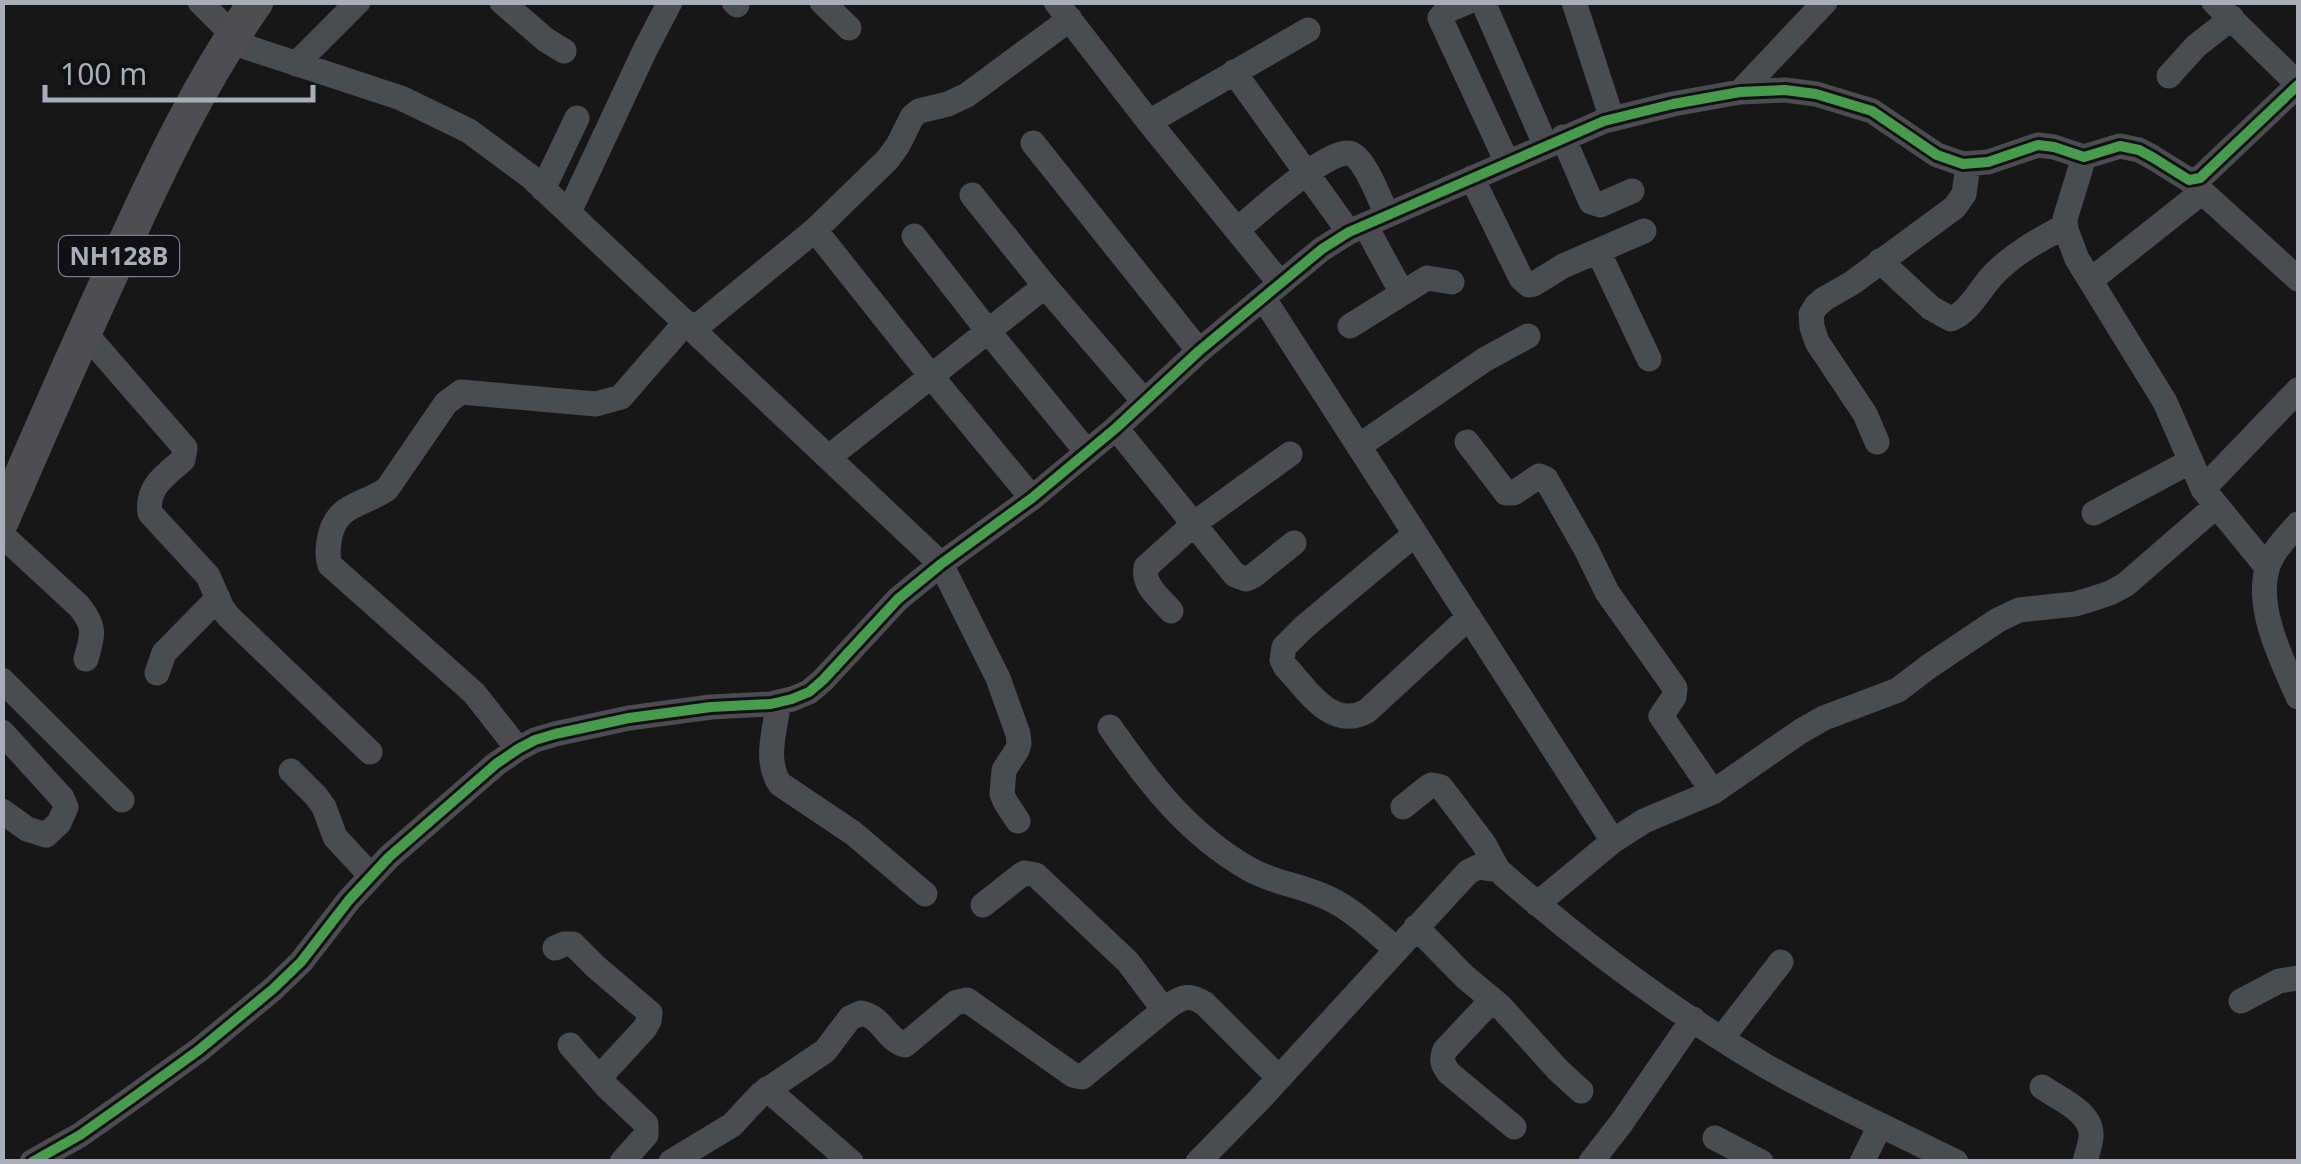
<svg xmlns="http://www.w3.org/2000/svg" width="2301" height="1164" font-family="'Noto Sans',sans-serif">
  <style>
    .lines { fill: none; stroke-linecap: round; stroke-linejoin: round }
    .minor { stroke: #4b4c50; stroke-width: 25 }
    .highway { stroke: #4e4e51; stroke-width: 35 }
    .cycleway-casing { stroke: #111113; stroke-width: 16 }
    .cycleway { stroke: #469c4c; stroke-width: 10 }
    .labels { text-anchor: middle; stroke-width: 9; stroke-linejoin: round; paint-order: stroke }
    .shield { fill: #111113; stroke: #7b7e86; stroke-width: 2.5 }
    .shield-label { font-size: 25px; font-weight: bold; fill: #a8adb8 }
  </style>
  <rect width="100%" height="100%" fill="#171717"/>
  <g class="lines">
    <path class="minor" d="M200,2l33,33
      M502,2l44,38 18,11
      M734,2l3,3
      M822,2l27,26
      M1056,2l93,120 131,161
      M1467,2l-21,9 -6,7 67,144
      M1483,2l62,142
      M1574,2l38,117
      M2214,2l84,82
      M228,41l173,57 68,33 62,46 410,387 57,114 20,56 1,10 -2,6 -13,20 -2,24 4,9 12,18
      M296,64l62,-62
      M1234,72l115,160
      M2169,76l27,-30 36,-28
      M1740,92l85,-90
      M1149,122l159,-92
      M1563,137l28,65 9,3 32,-14
      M1033,143l166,208
      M2084,157l-19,62 1,11 11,29 88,143 38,87 64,78
      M1472,178l49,100 8,7 5,-1 29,-18 81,-35
      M2189,180l109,99
      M543,189l34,-71
      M972,195l73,91 99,115
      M569,212l76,-162 25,-48
      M1365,225l37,68
      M815,230l116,146 101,122
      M1237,230c18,-15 95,-86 115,-76 14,7 28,46 35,61
      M914,236l74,95 99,121
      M1598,251l51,108
      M1880,261l51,47 20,11c19,-7 30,-33 45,-47 20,-20 45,-33 69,-46
      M2091,280l111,-88
      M1264,299l349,542
      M1350,326l77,-48 25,4
      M694,329l121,-99 73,-71 10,-14 14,-28 7,-6 29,-7 19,-9 103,-76
      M84,332l101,116 -2,12c-18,15 -37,28 -33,53l58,63 14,32 7,9 141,135
      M1116,428l119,147 11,4 7,-3 41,-33
      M1467,442l39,51h8l25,-17 7,3 40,70 21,43 68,96 -1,9 -13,19 52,76
      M1877,442l-12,-28 -48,-72 -5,-15 -1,-13 5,-8 8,-7 28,-16 103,-76 9,-13 4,-29
      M1359,446l125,-86 44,-24
      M829,457l216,-171
      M2203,489l95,-99
      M2094,513l97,-52
      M2298,524c-11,13 -26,27 -31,45 -11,41 15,91 31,128
      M1415,534l-111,93 -20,20 -2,13 3,6c22,23 46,65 82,45l102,-94
      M2,535l77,71c17,21 14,28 7,53
      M1171,611c-11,-13 -29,-26 -25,-44l49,-44 95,-69
      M157,673l7,-20 54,-55
      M2,680l120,120
      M779,702c-4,27 -15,59 1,82l73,49 72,61
      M1110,727c39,56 78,107 139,142 23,13 48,16 72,26 29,11 52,35 75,54
      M2,732l60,66 4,9 -7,16 -13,12 -19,-6 -25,-18
      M518,749l-44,-56 -144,-128c-3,-8 -2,-15 -1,-24 6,-38 32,-34 58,-52l59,-86 15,-11 135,12 25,-7 65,-75
      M291,771l25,25 8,11 11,30 36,39
      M1403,807l25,-20 4,-2 9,2 43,57 14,26
      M1537,904l76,-63 31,-20 69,-29 88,-61 23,-13 74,-28 30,-23 70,-47 21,-10 56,-6 17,-5 18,-6 15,-8 91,-79
      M983,905l38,-30 4,-2 11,2 92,87 36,48
      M1416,927l49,50 35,29 58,64 23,21
      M555,948l9,-4h9l23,23 54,46 -1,8 -5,8 -45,49
      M1492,1000l-47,50c-4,10 -3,14 4,23l65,54
      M2241,1001l38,-20 19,-3
      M1722,1038l59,-76
      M570,1045l37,42 39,37v11l-24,27
      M2042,1087c17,12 51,25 49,50 -1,8 -4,17 -6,25
      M767,1089l84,73
      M1715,1138l46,24
      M32,1162l48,-27 44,-31 75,-54 74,-61 28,-27 48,-62 40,-43 107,-93 22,-15 17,-9 20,-6 74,-16 82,-11 60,-3 21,-5 17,-7 14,-12 75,-81 43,-35 91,-66 84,-70 83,-77 123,-102 27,-17 255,-111 69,-17 67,-12 45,-2 31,4 56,17 65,44 26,9 25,-2 50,-17 16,2 30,10 36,-11 19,4 13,7 37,23 11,-2 98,-93
      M671,1162l61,-37 29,-31 64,-43 25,-33 11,-5c22,4 25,27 44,32l50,-42 12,-3 106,75 9,2 87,-71c14,-10 21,-12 36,-2l73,73
      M1198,1162l60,-61 210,-229 10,-5 20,3c82,72 171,139 266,195 62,36 128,65 192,97
      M1591,1162l31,-40 71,-103
      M1862,1162l18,-36"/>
    <path class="highway" d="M2,520c39,-90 78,-179 119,-268 39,-86 80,-172 135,-250"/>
    <defs>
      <path id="cycleway" d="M32,1162l48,-27 44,-31 75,-54 74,-61 28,-27 48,-62 40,-43 107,-93 22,-15 17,-9 20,-6 74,-16 82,-11 60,-3 21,-5 17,-7 14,-12 75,-81 43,-35 91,-66 84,-70 83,-77 123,-102 27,-17 255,-111 69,-17 67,-12 45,-2 31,4 56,17 65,44 26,9 25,-2 50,-17 16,2 30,10 36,-11 19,4 13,7 37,23 11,-2 98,-93"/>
    </defs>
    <use href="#cycleway" class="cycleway-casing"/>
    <use href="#cycleway" class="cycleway"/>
  </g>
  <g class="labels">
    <rect class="shield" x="59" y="236" width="120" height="40" rx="8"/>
    <g class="shield-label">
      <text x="119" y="265">NH128B</text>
    </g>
  </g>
  <rect width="2301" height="1164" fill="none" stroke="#a8adb8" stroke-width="10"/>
  <path d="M45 85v15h268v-15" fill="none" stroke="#a8adb8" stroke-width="5"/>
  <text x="60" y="85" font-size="30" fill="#a8adb8" stroke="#111113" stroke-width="8" paint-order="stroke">100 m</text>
</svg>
